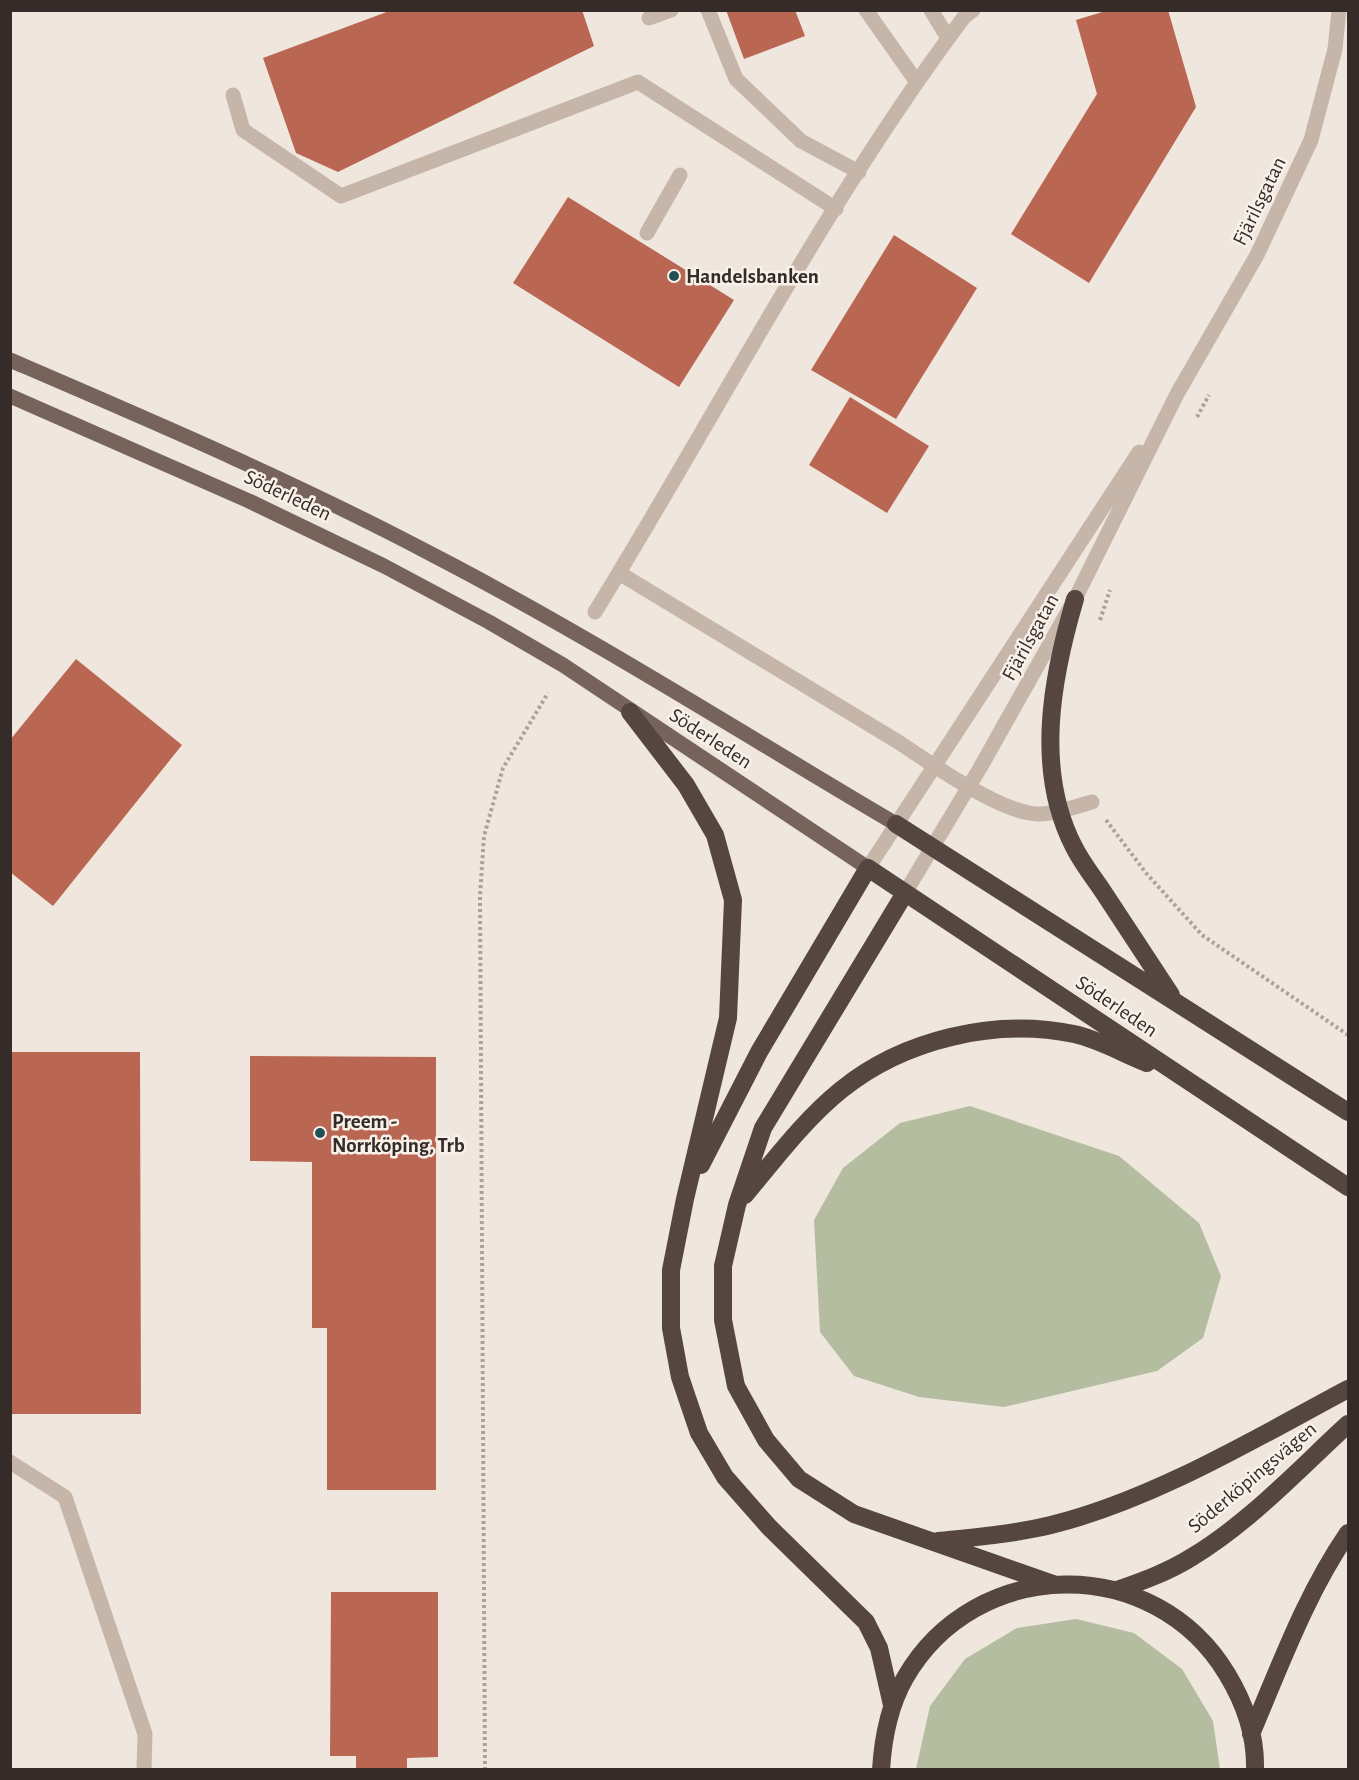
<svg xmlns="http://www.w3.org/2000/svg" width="1359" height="1780" font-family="'Alegreya Sans',sans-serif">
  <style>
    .green { fill: #b4bd9f }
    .building { fill: #b96752 }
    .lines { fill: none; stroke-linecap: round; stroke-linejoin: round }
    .path { stroke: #b2a095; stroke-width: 4; stroke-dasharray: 3 3; stroke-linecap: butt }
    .lane { stroke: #c6b6aa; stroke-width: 15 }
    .street { stroke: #c6b6aa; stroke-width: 15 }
    .primary { stroke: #75635c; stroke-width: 15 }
    .highway { stroke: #554641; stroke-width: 18 }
    .poi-dot { fill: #235052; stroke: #f8f0e9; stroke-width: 2 }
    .labels { text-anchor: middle; stroke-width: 5; stroke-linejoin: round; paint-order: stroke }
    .street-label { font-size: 21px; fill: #352c29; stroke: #f8f0e9 }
    .poi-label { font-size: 21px; font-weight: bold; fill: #352c29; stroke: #f8f0e9; text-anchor: start }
  </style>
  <rect width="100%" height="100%" fill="#efe6dd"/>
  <path class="green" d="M970,1106l149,50 80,67 22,53 -18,62 -46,33 -153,36 -85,-10 -65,-21 -34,-44 -6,-112 29,-52 57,-45z
    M1076,1619l58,14 48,36 31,52 7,48h-304l14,-63 35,-47 52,-31z"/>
  <path class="building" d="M392,10h190l12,36 -256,126 -42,-19 -33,-95z
    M726,10h69l10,26 -61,23z
    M1109,10h59l28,97 -107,176 -78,-49 86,-140 -21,-74z
    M568,197l166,103 -55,87 -166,-104z
    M894,235l83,53 -81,131 -85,-49z
    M850,397l79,49 -42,67 -78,-48z
    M76,659l106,86 -129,161 -43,-34v-132z
    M10,1052h130l1,362h-131z
    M250,1056l186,1v433h-109v-162h-15v-166l-62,-1z
    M331,1592h107v165l-31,1v12h-51v-14h-26z"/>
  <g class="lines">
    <path class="path" d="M1197,417l12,-22
      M1100,620l10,-30
      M1106,820l40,53 56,62 146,100
      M485,1770l-5,-874 4,-60 19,-68 45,-75"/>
    <path class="lane" d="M708,10l28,69 65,62 58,31
      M866,10l50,71
      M931,10l17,28
      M649,18l22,-8
      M233,95l10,35 98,66 297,-114 198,127
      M647,233l33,-58
      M619,573l281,170c31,21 92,63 129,70 19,4 45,-6 63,-11
      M595,612c122,-198 229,-408 369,-595l9,-7
      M10,1462l55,35 80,237 -1,36"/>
    <path class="street" d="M868,868l271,-416
      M905,893l75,-125 95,-169 102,-205 80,-139 54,-115 24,-91 4,-39"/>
    <path class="primary" d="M10,360c144,62 287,123 425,196 158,82 308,178 461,268
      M10,396l239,105 135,65 105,56 74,43 305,203"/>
    <path class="highway" d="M1075,599c-23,78 -41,171 -1,248 8,16 20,31 30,46 22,34 45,68 67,102
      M630,712l56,73 29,50 18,65 -5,118 -43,181 -14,71v58l9,49 19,56 26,44 44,50 97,95 13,26 13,57
      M896,824l452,288
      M905,893l-142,235 -26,77 -14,61v54l13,66 30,54 33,39 55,35 199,70
      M701,1165l58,-113 109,-184 480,319
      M745,1195c30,-36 60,-76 96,-105 63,-51 154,-72 233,-56 24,5 50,20 73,29
      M938,1541c38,-4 76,-7 113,-16 102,-25 205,-87 297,-136
      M1117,1590c26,-9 51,-18 75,-33 58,-35 107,-88 156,-133
      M1251,1734c29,-68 55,-140 97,-201
      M881,1770c2,-33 8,-64 24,-92 71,-123 249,-125 322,-4 17,28 29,62 28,96"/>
  </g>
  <g class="poi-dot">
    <circle cx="674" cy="276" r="6"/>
    <circle cx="320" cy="1133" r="6"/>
  </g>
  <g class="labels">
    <g class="street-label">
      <text transform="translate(1259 201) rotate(-64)" y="7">Fjärilsgatan</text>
      <text transform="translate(288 495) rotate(25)" y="7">Söderleden</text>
      <text transform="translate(1030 637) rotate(-61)" y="7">Fjärilsgatan</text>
      <text transform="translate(711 738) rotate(33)" y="7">Söderleden</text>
      <text transform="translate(1117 1006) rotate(34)" y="7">Söderleden</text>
      <text transform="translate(1252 1477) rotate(-40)" y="7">Söderköpingsvägen</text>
    </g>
    <g class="poi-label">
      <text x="686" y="283">Handelsbanken</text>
      <text x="332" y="1128">Preem -<tspan x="332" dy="24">Norrköping, Trb</tspan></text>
    </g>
  </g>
  <rect width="1359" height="1780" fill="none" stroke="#352c29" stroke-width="24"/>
</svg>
